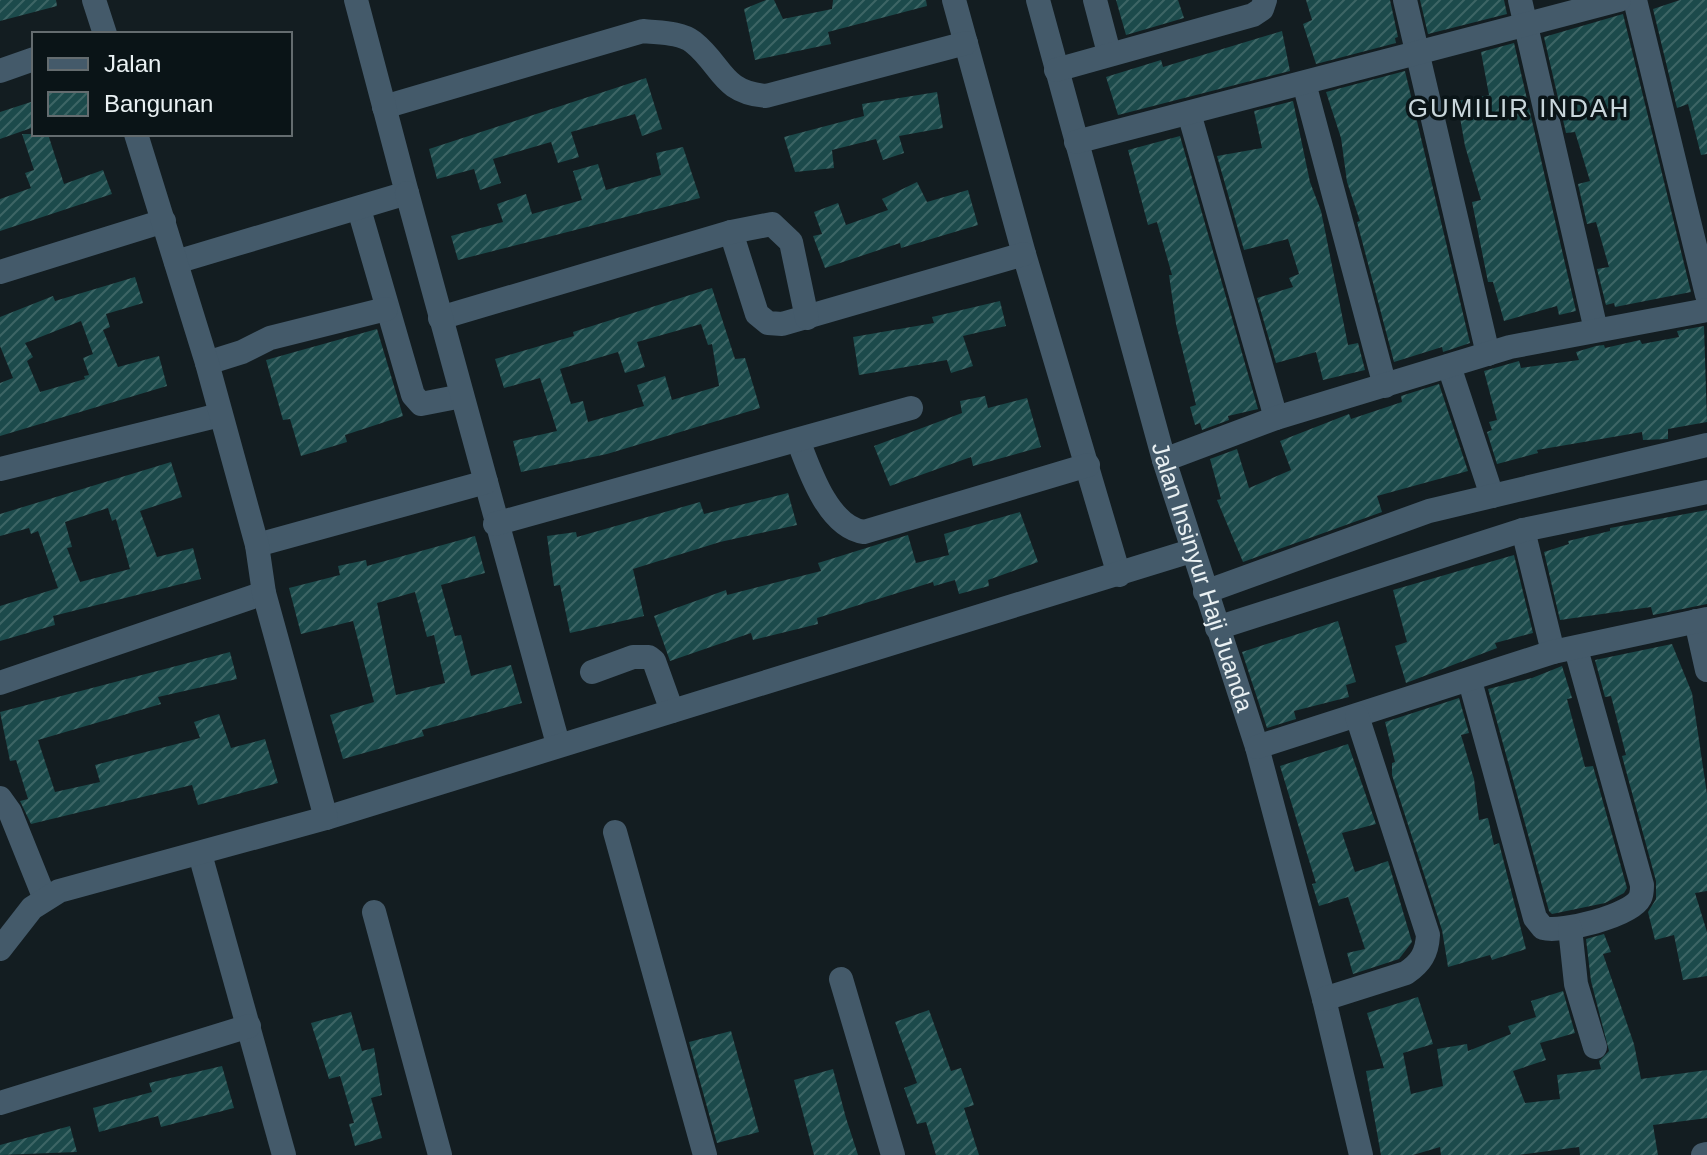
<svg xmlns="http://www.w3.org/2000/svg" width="1707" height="1155" font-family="Arial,sans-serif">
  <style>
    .building { fill: url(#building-hatch); fill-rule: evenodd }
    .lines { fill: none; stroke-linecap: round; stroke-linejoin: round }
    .minor { stroke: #445a6a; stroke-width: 24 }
    .labels { text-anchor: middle; stroke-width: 7; stroke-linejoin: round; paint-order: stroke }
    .street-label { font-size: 24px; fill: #eaf1f3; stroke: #0a1417 }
    .neighbourhood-label { font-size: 26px; letter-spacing: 2px; fill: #c9d6db; stroke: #0a1417 }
  </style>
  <defs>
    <pattern id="building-hatch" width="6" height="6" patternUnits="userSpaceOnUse" patternTransform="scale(2)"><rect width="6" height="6" fill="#1c4a4b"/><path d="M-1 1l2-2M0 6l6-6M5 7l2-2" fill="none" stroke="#3d6565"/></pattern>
  </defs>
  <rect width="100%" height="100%" fill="#131d21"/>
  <path class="building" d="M0,0h56l1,6 -57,15z
    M766,0h8l9,19 49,-10 1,-9h93l1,6 -99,26 3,12 -76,16 -11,-51z
    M1116,0h62l6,18 -58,17z
    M1306,0h84l8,37 -3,1 1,5 -80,21 -13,-40 9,-4z
    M1420,0h84l3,14 -79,20z
    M1680,0h27v154l-6,1 -13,-51 -11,4 -24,-99z
    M1623,14l68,278 -76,15 -1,-4 -8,2 -9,-36 12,-2 -13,-45 -9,2 -9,-40 12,-3 -15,-49 -9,1 -22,-96z
    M1282,31l8,40 -172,44 -12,-38 55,-17 2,7z
    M1514,43l62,268 -17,4 -2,-9 -53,15 -11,-39h-5l-16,-80 9,-2 -16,-54 -8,-45 32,-6 -8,-43z
    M1405,71l65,272 -27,9 -1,-5 -48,15 -37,-140 3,-1 -13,-39 -6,-44 -15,-46z
    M646,78l16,51 -20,7 -7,-22 -64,18 8,25 -21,6 -7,-21 -58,17 8,24 -21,7 -6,-21 -37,10 -8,-30z
    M937,92l6,36 -44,8 5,17 -21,7 -7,-21 -44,11 2,18 -39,4 -11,-35 80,-21 -2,-12z
    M34,101v26l-34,12v-27z
    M1293,101l17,81 11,29 27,134 10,-2 7,27 -42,10 -7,-28 -40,11 -19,-65 36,-11 -4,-9 10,-4 -11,-35 -44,11 -27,-94 45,-8 -8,-37z
    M22,134h26l16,50 39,-14 9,24 -112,37v-32l31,-11 -6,-15 9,-3z
    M1180,136l78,273 -30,7 1,4 -27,10 -2,-7 -5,2 -5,-18 6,-2 -20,-81 -7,-49h3l-15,-53 -9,3 -20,-75z
    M683,147l17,51 -242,62 -7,-24 52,-14 -6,-18 29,-10 6,20 50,-14 -9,-29 25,-7 8,26 55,-15 -5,-22z
    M917,182l10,20 41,-12 10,35 -77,23 -1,-5 -75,25 -12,-32 9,-2 -8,-22 24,-9 8,22 42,-15 -6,-11z
    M135,277l8,26 -37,11 4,13 -7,3 15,37 41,-11 8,30 -167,50v-53l13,-5 -13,-32v-29l53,-21 2,5zM81,321l12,33 -10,4 6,17 -5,1 1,3 -45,13 -13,-31 6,-4 -8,-14z
    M712,288l23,71 10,-1 15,50 -153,46 -86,18 -8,-31 44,-10 -17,-53 -36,10 -9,-29 79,-23 -1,-4zM701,324l7,21 4,-1 7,42 -47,14 -7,-24 -28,9 7,21 -56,16 -5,-21 -12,3 -11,-35 58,-17 7,21 20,-6 -8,-25z
    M1000,301l6,25 -43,10 10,30 -22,7 -4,-13 -88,15 -6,-38 81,-14 -2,-6z
    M1704,326l3,96 -39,7v10l-25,1 -1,-8 -105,18 1,3 -41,11 -10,-32 5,-2 -3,-8 8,-2 -13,-49 35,-10 2,7 58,-8 -3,-8 20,-6 8,-1 1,3 35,-8 2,4 37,-7 -2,-6z
    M377,329l26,87 -58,19 2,7 -46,14 -11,-37 -7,1 -17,-60z
    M1439,384l29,87 -91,25 5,16 -139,50 -26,-62 4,-1 -11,-40 27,-10 12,39 42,-18 -11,-29 69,-27 2,5 51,-17 -1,-6z
    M985,396l3,12 39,-10 14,49 -68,19 -2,-9 -81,29 -16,-40 88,-33 -2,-12z
    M171,462l11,35 -42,14 17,46 36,-9 8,31 -148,37 2,9 -55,16v-35l58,-18 -20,-57 -7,3 -2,-6 -29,8v-22zM108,508l4,13 4,-2 14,50 -50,13 -13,-34 5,-1 -7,-25z
    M788,493l9,32 -77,17 -87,27 11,47 -74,17 -10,-48 -6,1 -7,-50 29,-4 1,5 123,-35 4,12z
    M1707,510v94l-54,11 -2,-8 -91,13 -16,-68 25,-8 -1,-3 42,-10v-3z
    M1020,512l18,50 -50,18 1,6 -30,8 -4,-14 -21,6 -1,-4 -116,36 1,6 -65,16 -2,-7 -81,28 -16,-45 72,-26 1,5 94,-24 -3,-8 90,-28 8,28 33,-8 -5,-21z
    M475,536l10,37 -44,12 14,51 6,-1 10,41 40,-11 11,38 -100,27 2,6 -81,23 -13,-44 44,-13 -21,-81 -52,13 -12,-46 51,-13 -2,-9 28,-6 1,6zM415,592l12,45 7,-2 11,48 -49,12 -19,-92z
    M1514,555l19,78 -38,10 2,5 -91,35 -11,-37 12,-4 -14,-52z
    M1338,621l18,61 -10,3 3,12 -55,14 2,8 -29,9 -25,-76z
    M1672,644l20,49 15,101v97l-12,2 12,39v44l-24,4 -9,-45 -19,5 -7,-28 8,-13v-18l-34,-125 4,-1 -15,-59 -6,1 -10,-37z
    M230,652l7,27 -79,18 3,7 -123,36 17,52 45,-10 -5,-17 105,-27 -6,-16 25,-8 12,34 34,-9 13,44 -80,22 -6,-20 -161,39 -11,-23 8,-2 -12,-39 -6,1 -10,-49z
    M1562,666l10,32 -5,1 18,68 8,-1 34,122 -3,5 -19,10 -53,11 -3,-3 -61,-222 44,-11z
    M1459,698l10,35 -8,2 13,44 5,41 9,-2 6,27 5,-2 27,106 -34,11 -2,-5 -42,12 -6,-37 -50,-155v-12l3,-1 -10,-40z
    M1348,744l28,80 -34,9 13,39 33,-11 24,81 -13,17 -46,15 -6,-21 18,-4 -17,-52 -29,9 -7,-22 4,-1 -36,-117z
    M1604,934l7,18 -8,2 31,90 7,35 66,-9v48l-54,7 5,30h-78l-1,-8 -61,8h-77l-1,-8 -27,8h-32l-15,-84 18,-3 -17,-55 51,-16 15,47 -30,9 8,41 32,-8 -6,-37 30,-5 1,7 43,-17 -3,-8 28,-9 -5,-16 32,-10 12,42 -35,10 6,17 -33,11 12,32 35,-4 -3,-24 44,-6 -2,-8 10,-10 -18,-70 -5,-42z
    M929,1010l22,61 10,-3 13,37 -10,3 15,47h-43l-10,-33 -9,2 -13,-36 13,-5 -22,-61z
    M351,1012l11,39 12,-3 8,47 -11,3 11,40 -27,8 -6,-22 5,-1 -14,-47 -11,3 -18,-56z
    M731,1031l28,101 -42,11 -28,-101z
    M222,1066l12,42 -73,19 -3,-11 -59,16 -6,-24 59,-16 -3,-9z
    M833,1069l13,49 12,37h-44l-20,-75z
    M70,1126l7,26 -77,3v-10z"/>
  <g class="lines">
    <g class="minor">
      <path d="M94,0l11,34"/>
      <path d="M954,0l70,254 95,321"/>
      <path id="s1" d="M1038,0l126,460 93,287 67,252 37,156"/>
      <path d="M1095,0l14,53"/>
      <path d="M1405,0l83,354"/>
      <path d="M1520,0l76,330"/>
      <path d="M1635,0l72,295"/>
      <path d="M1056,70l197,-55 9,-6 3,-9"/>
      <path d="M0,71l34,-12"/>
      <path d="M1304,83l81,303"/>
      <path d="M384,107l259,-76c16,2 37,1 50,11 30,24 28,50 73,54l200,-53"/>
      <path d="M1189,113l87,305"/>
      <path d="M1076,142l543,-142"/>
      <path d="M359,209l54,186 8,9 41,-8"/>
      <path d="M731,232l26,82 11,9 14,1 242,-70"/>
      <path d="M176,262l231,-69 -51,-193"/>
      <path d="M0,272l164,-51"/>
      <path d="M440,318l291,-86 41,-8 19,18 16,76"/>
      <path d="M207,363l35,-11 28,-14 116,-29"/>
      <path d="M1449,366l43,130"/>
      <path d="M798,440c11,29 30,87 66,92l224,-67"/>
      <path d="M1164,460l112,-42 234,-71 197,-37"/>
      <path d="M0,469l220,-54"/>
      <path d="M486,482l72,262"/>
      <path d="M495,524l416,-116"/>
      <path d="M1523,530l30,122"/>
      <path d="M257,545l229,-63 -79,-289"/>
      <path d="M1205,592l224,-81 278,-66"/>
      <path d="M1696,621l11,49"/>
      <path d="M1217,628l306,-98 184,-38"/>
      <path d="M592,672l41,-15h16l5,4 18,50"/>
      <path d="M1470,681l65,237 8,10c19,5 88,-12 97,-30 2,-4 2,-9 2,-13l-66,-236"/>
      <path d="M0,683l264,-90"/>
      <path d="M1257,747l296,-95 154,-33"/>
      <path d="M0,798l10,14 35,87"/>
      <path d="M326,818l865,-267"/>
      <path d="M615,832l90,323"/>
      <path d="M200,854l84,301"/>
      <path d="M374,912l66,243"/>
      <path d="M1570,928l6,56 19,63"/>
      <path d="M0,949l32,-41 27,-17 267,-73 -62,-225 -7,-48 -50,-182 -71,-229"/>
      <path d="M841,979l52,176"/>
      <path d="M1324,999l82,-26c15,-10 21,-20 22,-38l-71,-219"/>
      <path d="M0,1103l249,-77"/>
      <path d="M1703,1155l4,-1"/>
    </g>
  </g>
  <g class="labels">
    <g class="street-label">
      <text dy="8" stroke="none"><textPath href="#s1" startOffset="600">Jalan Insinyur Haji Juanda</textPath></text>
    </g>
    <g class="neighbourhood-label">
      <text x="1519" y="117">GUMILIR INDAH</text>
    </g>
  </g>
  <rect x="32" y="32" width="260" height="104" fill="#0a1417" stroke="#646c6f" stroke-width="2"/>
  <rect x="48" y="58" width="40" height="12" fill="#445a6a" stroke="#646c6f" stroke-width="2"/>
  <text x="104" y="72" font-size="24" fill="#eaf1f3">Jalan</text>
  <rect x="48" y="92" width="40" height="24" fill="url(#building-hatch)" stroke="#646c6f" stroke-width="2"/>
  <text x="104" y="112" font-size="24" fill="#eaf1f3">Bangunan</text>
</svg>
